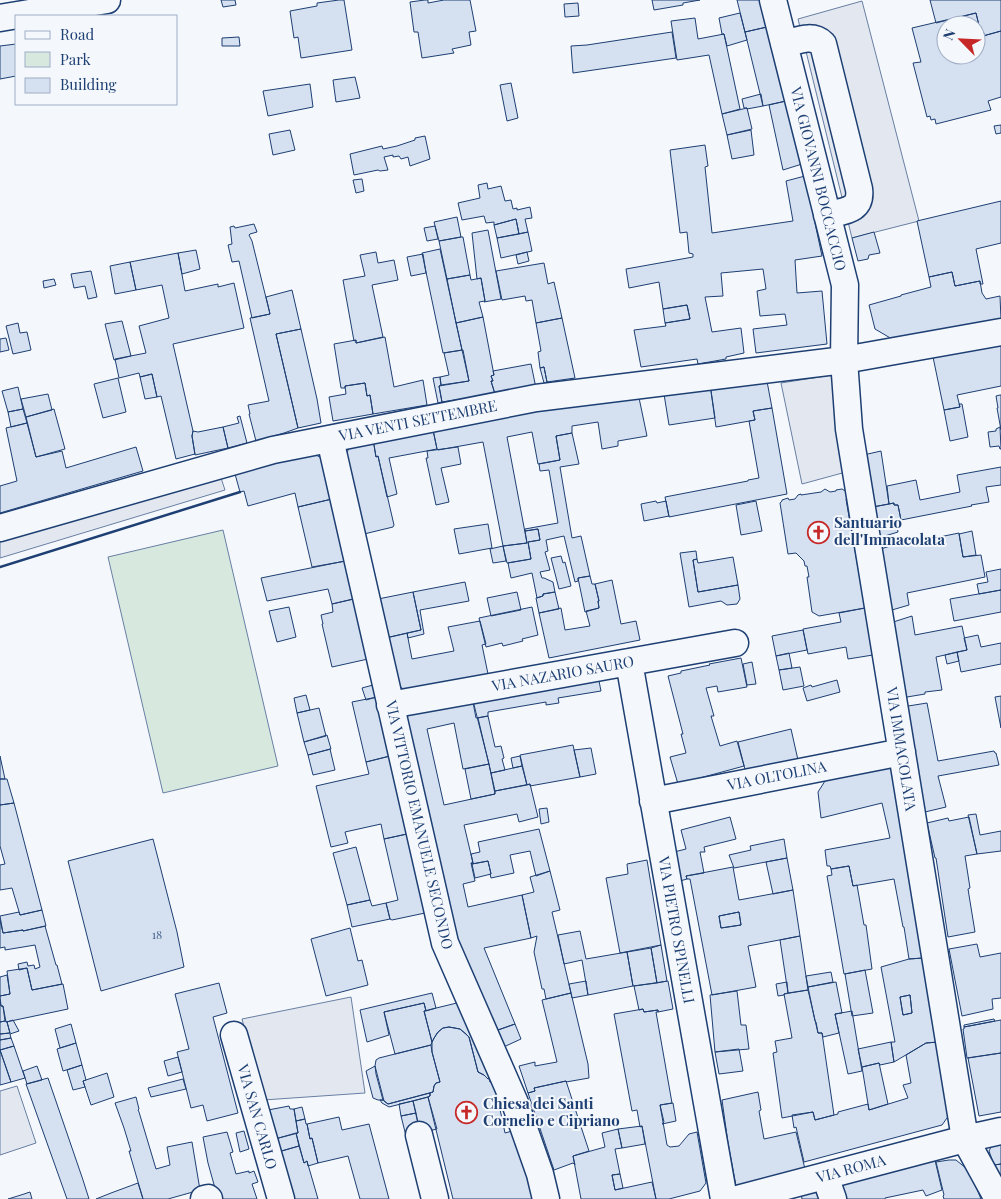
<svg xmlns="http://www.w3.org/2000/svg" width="1001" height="1199" font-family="'Playfair Display',serif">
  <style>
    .green { fill: #d7e8df; stroke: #687fa3 }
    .parking { fill: #e3e8f0; stroke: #687fa3 }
    .building { fill: #d5e0f0; stroke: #1d3f73; fill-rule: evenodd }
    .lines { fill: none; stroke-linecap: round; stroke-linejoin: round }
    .minor-casing { stroke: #1d3f73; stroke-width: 29 }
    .minor { stroke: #f4f7fb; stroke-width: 26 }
    .wall { stroke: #1d3f73; stroke-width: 2.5 }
    .labels { text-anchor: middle; stroke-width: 4; stroke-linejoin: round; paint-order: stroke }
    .number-label { font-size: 12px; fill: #4b6792 }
    .street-label { font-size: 15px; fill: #1d3f73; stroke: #f4f7fb }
    .poi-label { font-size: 15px; font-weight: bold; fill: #1d3f73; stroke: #f4f7fb; text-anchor: start }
  </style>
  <rect width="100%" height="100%" fill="#f4f7fb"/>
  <path class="green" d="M223,530l55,236 -115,27 -55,-236z"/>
  <path class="parking" d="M862,1l57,220 -67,17 -54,-219z
    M832,375l14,97 -44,12 -21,-101z
    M219,472l6,18 -225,68v-19z
    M351,997l14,96 -102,7 -21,-81z
    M17,1086l19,57 -36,12v-64z"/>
  <path class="building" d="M221,0h14l1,5 -13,2z
    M339,0h5l8,50 -51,8 -3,-21 -4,1 -4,-27 27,-5v-3z
    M425,0h3v3l16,-3h26l6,31 -7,1 2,13 -19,4 2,4 -32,5 -4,-26h-4l-4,-30z
    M652,0h48l-17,3v2l-29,5z
    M737,0h24l6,27 -22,5z
    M930,0h71v31l-18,5 1,-3 -2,-1 -1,2 -5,-21 -40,10z
    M578,3l1,13 -14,1 -1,-13z
    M740,13l7,27 -20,6 -3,-12h-2l-3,-16z
    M976,13l5,21 1,-2 2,1 -1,3 18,-5v66l-13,4 3,9 -55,14 -1,-5 -4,1 -1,-4 -3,1 -14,-54 8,-1 -9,-34zM946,25h30v30h-30z
    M695,18l3,21 26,-5 16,75 -18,5 -13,-59 -32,5 -6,-39z
    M767,27l19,74 -23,5 -18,-74z
    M672,32l4,26 -103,15 -2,-27 16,-1z
    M239,37l1,9h-18v-8z
    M16,44v32l-16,3v-33z
    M355,77l5,21 -24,4 -3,-22z
    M511,83l7,35 -11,3 -7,-36z
    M310,84l3,23 -45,9 -5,-25z
    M761,94l2,12 -16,3v-1h-3l-2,-9z
    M786,101l16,63 -19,6 -14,-65z
    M747,108l5,21 -25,6 -5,-21z
    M1001,125v8l-5,1 -2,-8z
    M290,130l5,20 -22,5 -4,-21z
    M751,130l3,25 -22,4 -5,-24z
    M425,136l5,23 -20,7 -2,-9 -7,2 -2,-3 -6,1v-2l-9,2 4,13 -8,1 -2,-1 -24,5 -4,-21 32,-8 1,3 14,-3 18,-6v-2z
    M705,145l3,21 -3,1 7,66 81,-12 -7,-40 19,-5 17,80 -27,4 2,33 25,-2 5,53 -71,9 -3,-24 34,-4 -2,-11 -25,2 -3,-25 9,-2 -3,-20 -42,4 2,23 -18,1 7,35 29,-4 3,25 -18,4v2l-28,5 -1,-5 -56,8 -7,-37 32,-4 -1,-3 25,-4 -3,-14 -24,4 -4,-27 -30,6 -3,-19 67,-12v-3l-4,-1 -2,-21 -7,1 -10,-83z
    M362,179l2,12 -8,2 -3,-13z
    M487,183l1,6 13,-3 4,15 6,-1 2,9 4,-1v2l13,-3 2,11 -7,1 3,13 -9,2 -3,-15 -22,6v-3l-8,1 -2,-7 -22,4 -4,-17 22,-5 -2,-13z
    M1001,201v42l-25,6 7,35h-3v-3l-25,5 -3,-14 -23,5 -12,-56z
    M457,217l4,20 -22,4 -5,-19z
    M516,219l3,15 -22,4 -3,-13z
    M254,224l3,8 -7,2 -1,1 3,6 18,73 -18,4 -13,-57 -7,1 -4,-17 4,-1 -2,-17 4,-1 1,2z
    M435,226l3,13 -11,2 -3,-13z
    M488,230l13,69 -17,3 1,-1 -4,-23 -4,1 -5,-46z
    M528,232l4,19 -31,7 -4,-20z
    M874,232l6,21 -11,2 -1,4 -10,2 -6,-23z
    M461,237h2l7,38 -23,4 -8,-38z
    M440,249l22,101 -19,3 -21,-100z
    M196,250l4,19 -18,5 -4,-21z
    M376,252l2,11 16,-3 4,20 -26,5 11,52 -27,6v-3l-2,1 -11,-61 22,-4 -5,-21z
    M527,252l2,9 -11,3 -2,-9z
    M178,253l7,38 33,-7v3l16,-4 10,45 -71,16 20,87 -1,5 3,18 -19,5 -15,-63 -4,1 -5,-23 -12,3 -1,-4 -20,5 -4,-19 31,-6 -7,-27 30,-8 -7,-33 -26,5 -6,-28z
    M423,254l3,19 -15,3 -4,-19z
    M130,262l6,28 -21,4 -5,-28z
    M544,263l4,21 6,-2 8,36 -26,5 -4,-23 -6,1 -1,-5 -23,4 -6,-29z
    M91,271l6,26 -9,2 -3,-13 -11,2 -3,-14z
    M952,272l3,14 25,-5 2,12 4,6 14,-3 1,24 -109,19 -17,-10 -6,-24 32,-9v-1l30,-8 -2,-10z
    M470,275l1,5 10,-2 4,23 -6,1 4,15 -27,6 -9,-44z
    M54,279l2,6 -12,3 -1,-7z
    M292,290l9,39 -25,5 22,94 -14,5 -28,8 -7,-27h1l-2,-9 21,-4 -19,-83 20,-4 -4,-17z
    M687,305l3,14 -25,4 -2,-14z
    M483,317l11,58 -3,1 2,5h-2l4,13 -53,8 -3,-16 30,-5 -13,-58z
    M562,318l13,60 -28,4 -3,-15 -4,1 -2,-16 3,-1 -5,-28z
    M122,321l9,35 -17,4 -9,-36z
    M18,323l2,10 7,-1 4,18 -18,4 -7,-28z
    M301,329l16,70 4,24 -23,5 -22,-94z
    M385,337l9,50 29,-7 4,25 -54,9 -3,-19 -3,1 -2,-13 -20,3v2h-4l-7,-44 22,-4v3z
    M6,338l3,12 -9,2v-13z
    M1001,343v43l-44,9 3,12 -16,3 -11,-53z
    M463,350l6,31 -28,4 -1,-8 9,-2 -5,-22z
    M531,364l5,24 -41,6 -4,-13h2l-2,-5 3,-1 -1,-4z
    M544,367l3,15 -3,1 -4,-15z
    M152,374l5,23 -12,2 -5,-22z
    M766,376l6,32 -19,3 2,9 -39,7 -6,-43z
    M440,377l1,8 -2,1 3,16 -4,1 -5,-25z
    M118,378l8,34 -23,6 -9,-34z
    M365,383l2,13 3,-1 3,19 -40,7 -4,-24 17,-3 -1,-8z
    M710,384l5,34 -46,7 -6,-37z
    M18,387l5,22 -15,3 -6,-21z
    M638,393l9,43 -29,5v5l-16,3 -4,-27 -26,4v7l-16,3 4,24 -22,4 -6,-32 -25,5 20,106 -24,3 -20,-104 -45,8 -1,-1 -5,-24z
    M48,394l4,16 -26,7 -5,-18z
    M1000,395h1v35l-4,-22h1l-2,-12z
    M959,404h3l6,33 -18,4 -6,-31 16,-3z
    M772,408l15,86 -118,23 -4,-20 83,-16v-1l11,-2 -10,-57 6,-1 -2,-9z
    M23,409l4,14 -16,4 -3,-15z
    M54,409l11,40 -29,8 -10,-40z
    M240,416l7,27 -19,5 -5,-21 16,-4 -2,-6z
    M27,423l9,34 26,-6 4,17 70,-21 7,24 -143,42v-27l17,-5 -11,-53z
    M432,425l5,24 -48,9 8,36 -10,3 -9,-41 -2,1 -3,-18z
    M223,427l5,21 -33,7 -3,-19 1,-5 5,1z
    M1000,427l1,22h-1l-1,-3 -9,1 -2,-15 8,-1v-2z
    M572,433l7,31 -19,3 12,71 9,-2 9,40 -12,2v3l-3,1 -11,-46 -18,4 2,11 -3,1 5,18 -10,2 2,6h2l9,4 2,10 -12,2v2l-6,2 -5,-25 -21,5 -3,-15 23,-4 -3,-17 12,-2 -2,-11 -13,2v-2l33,-6 -9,-53 -9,1 -1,-7 21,-4 -4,-24z
    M373,439l3,18 2,-1 16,69 -1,2 -29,7 -18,-80 6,-11z
    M458,447l3,17 -20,4 8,34 -13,3 -10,-47h2l-1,-7z
    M881,451l8,53 -21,4 -9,-52z
    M311,452l12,7 9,40 -34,8 -3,-14 -47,13 -4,-15 -4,1 -5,-18z
    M1001,467v18l-15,2 3,15 -18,3 1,1 -71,14 -3,-15h-4v-2l-5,1 -2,-18 29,-6 4,20 40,-8 -3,-17z
    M825,489l5,3 6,-1v-1l6,-1 5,3v6l-1,1 19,109 -46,8 -7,-4 -5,-35h2l-2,-11h-2l-1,-5 -8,-8 -8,1 -8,-51 2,-2v-1l6,-2 1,2 6,-1 3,-4 3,-1v1l20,-3z
    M332,499l14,62 -34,6 -14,-60z
    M656,501l1,2 9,-2 3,15 -25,5 -3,-17z
    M756,501l6,30 -21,4 -5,-30z
    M894,503v2h4l3,15 -5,1 2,11 -26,8 -5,-32z
    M488,524l4,24 -33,6 -5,-25z
    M538,529l2,11 -12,2 3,17 -24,4 -4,-17 24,-3 -2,-12z
    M972,531l4,24 -13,2 -4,-23z
    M959,533l4,24 18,-2 4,22 -78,16 2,12 -24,7 -11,-61 26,-8v2z
    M503,546l3,15 -13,2 -3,-14z
    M696,551l1,8 -4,1 5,32 40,-7 2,14 -3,5 -10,1 -6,-4 -32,6 -9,-54z
    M561,556l2,7 2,-1 6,24 -12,3 -8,-31z
    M733,557l5,28 -40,7 -5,-32 4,-1 1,4z
    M345,561l8,38 -21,5 -4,-15 -61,12 -6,-23z
    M1001,569v21l-22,4 -2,-10 11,-2 -2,-10z
    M590,576l2,8h3l4,17h-1l1,7 -14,4 -7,-34z
    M612,580l9,44 15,-3 4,19 -91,18 -10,-45 22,-5 4,22 25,-4 -4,-15 13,-3 -1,-7h1l-4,-17z
    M465,582l4,19 -49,9 4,24 -16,4 -1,-5 14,-3 -8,-38z
    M1001,590v22l-47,9 -4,-22z
    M413,592l8,38 -35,8 -8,-39z
    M517,592l4,18 -30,6 -4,-18z
    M555,592l4,17 -20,4 -3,-15 7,-2v-2z
    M354,599l14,60 -36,8 -10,-43h1l-2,-9 12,-3 -1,-8z
    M289,607l7,30 -19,5 -8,-31z
    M532,607l6,28 -16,4 1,2 -20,5 -1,-3 -16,4 -7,-29z
    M865,608l8,47 -25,4 -2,-12 -38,7 -5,-25 38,-7 -2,-9z
    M912,616l3,19 47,-9 5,24 -31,7 6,33 -17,2v2l-24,4 -14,-74z
    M480,621l6,23 -4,1 6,29 -83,16 -14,-9 -10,-42 26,-6 5,26 42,-8 -6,-24z
    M803,630l4,20 -31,6 -4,-20z
    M978,635l3,12 20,-4v21l-40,8 -4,-20 10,-2 -3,-12z
    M957,652l2,9 -12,3 -2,-9z
    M789,653l3,15 -13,2 -3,-14z
    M741,658l6,29 -29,5 -1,-6 -11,2 8,28h-3l9,30 17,-5 7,25 -66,18 -8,-27 16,-4 -5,-19h2l-15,-58 13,-3v-2l29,-6 -1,-1z
    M752,662l4,22 -9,1 -4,-21z
    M800,667l4,19 -21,4 -4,-20z
    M597,671l4,20 -43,7 1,5 -13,2v-3l-58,10v4l-12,2 -4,-21z
    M837,680l3,12 -33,9 -4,-13 8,-3 1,2z
    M373,685l4,12 -11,3 -4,-12z
    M306,695l4,15 -13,3 -3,-15z
    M1001,696v32l-6,-31z
    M377,697l13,59 -24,6 -14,-60z
    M472,697l17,67 -26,5 -9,-46 -27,6 17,76 51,-11v-3l35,-7 8,33 -19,5 -2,-8 -53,11 9,38h-2l4,18 -12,3 5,23 54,-12 9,43 -47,10 31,76 -25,9 -40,-100 -53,-222z
    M927,703l11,58 56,-10 1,2h1l3,12 -61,11 8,31 -21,5 -23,-105z
    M319,708l7,28 -22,6 -7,-29z
    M488,716l7,31 6,-1 3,12 -2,1 3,11 -14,3 -13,-55z
    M791,729l7,31 -52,13 -8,-31z
    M327,735l4,14 -23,6 -4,-13z
    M573,745l7,32 -50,9v-2l-3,1 -7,-30z
    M591,748l5,26 -16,3 -6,-27z
    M330,749l5,21 -22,5 -5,-20z
    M0,756l5,23h-5z
    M390,756l17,78 -23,5 -3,-15 -36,8 3,11 -17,4 -15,-61 53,-12 -3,-12z
    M520,756l2,10 -9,2 -2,-10z
    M894,763l29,195 -14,1 -5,-32h-1l-9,-48 -41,7 -4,-20 -18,3 -1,-3h-3l-2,-16 65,-12 -8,-35 -61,15 -3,-26 7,-11z
    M489,764l6,30 -24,5 -6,-30z
    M522,766l5,19 -32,6 -4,-18z
    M0,779h7l7,24 -14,2z
    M14,803l28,107 -22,5 -8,-27 -12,2v-25l5,-1 -5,-18v-41z
    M547,808l2,14 -8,2 -2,-15z
    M976,814l4,21 21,-4v20l-24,3 -9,-39z
    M730,817l6,22 -32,8 1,5h-5l4,21 -18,3 1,3 -7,2 -6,-29 12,-3 -5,-19z
    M969,817l8,37 -12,2 5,32 -2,1 7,43 -27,5 -12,-79h-1l-8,-35 21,-5 1,3z
    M539,829l11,42 -14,5 -6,-25 -20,4 4,18 -23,5 -1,-4h1l-3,-13 -16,3 -1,-1h2l-2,-9 9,-2 -2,-10z
    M407,834l18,79 -33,7 -2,-1 -4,-16 12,-3 -14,-61z
    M153,839l24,93 7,35 -83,24 -33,-130z
    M784,839l3,19 -53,10 -5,-13 22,-5 -1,-4z
    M356,847l14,53 -23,5 -14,-52z
    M787,858l6,32 -20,4 -7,-32z
    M647,860l14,85 -41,8 -14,-75 22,-4 -1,-10z
    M488,861l3,13 -16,4 -3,-14z
    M849,866l4,20 4,-1 7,40h2l6,44 -28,5 -17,-98 5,-1 -1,-6z
    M733,867l6,33 54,-10 7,46 -52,10 8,41 -44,8 -22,-116h-3l-1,-3zM739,912l2,13 -20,3 -2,-12z
    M550,871l10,39 -8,2 19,81 -25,6 -2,-10h-2l-8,-37 3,-16 -6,2 -9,-43 12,-3 -4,-15z
    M370,900l2,6 14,-3 4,16 -38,8 -5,-22z
    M42,910l4,16 -23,5v-1l-20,3 -3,-17 19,-4 1,3z
    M739,912l2,13 -20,3 -2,-12z
    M0,920l3,13 20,-3v1l22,-5 11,39h1l5,19 -30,6 -5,-22 -8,2 -1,-6 9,-2 1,4 6,-1 1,4 5,-2 -5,-22 -30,5v-3l-5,1z
    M350,928l8,33 4,-1 6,25 -42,11 -15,-57z
    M580,931l6,28 41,-7 6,34 -45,9 -6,-35 -18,4 -6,-29z
    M800,936l8,54 -20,3 -8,-53z
    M977,944l3,13 21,-4v45l-9,1 1,10 -31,7 -13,-67z
    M661,945l6,36 -10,2 -6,-35z
    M651,948l6,35 -24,3 -6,-34z
    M923,958l15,84 -12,1 -32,19 -3,-20h4l-14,-75 28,-8zM910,995l2,18 -9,2 -3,-18z
    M27,968l5,22 31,-6 5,25 -62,13 -3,-16h-2l-1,-10 10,-2 -3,-23z
    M865,970l8,43 -21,3 -7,-42z
    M831,972l2,10 -25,5 -2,-11z
    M7,975l3,19 -10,2v-19z
    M586,981l2,14 -16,3 -3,-14z
    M668,981l5,28 -15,3v-2l-14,2 -1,-3 -4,1 -5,-24z
    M787,982l1,11 -4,1v1l-6,1 -2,-12z
    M836,982l6,31 -7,1 4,19 -16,4 -1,-4h-4l-2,-11 -1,-1 -7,-34z
    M219,983l8,30 -14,4 25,96 -31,8 -4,-16 -12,3 -14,-56 12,-3 -14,-55z
    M808,990l10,43h4l12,82 -19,5 -2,-8 -31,6 -9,-65 4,-1 -2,-11 17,-3 -8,-44z
    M737,991l4,34h5l3,24 -34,3 -5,-57z
    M432,993l4,15 -10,3 -2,-8 -40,9 5,23 -22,7 -7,-32z
    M571,993l17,71 1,14 -23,4v-1l-32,7 1,3 -7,2 -9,-27 16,-4v4l22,-4 -15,-62z
    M910,995l2,18 -9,2 -3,-18z
    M465,1001l27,81h-2v-4l-2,1 -4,-4 -6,-3 -9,-35 -9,-8 -11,-2 -6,1 -6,5 -5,9 -8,-31z
    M0,1002l1,4h2l2,15 -5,1z
    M424,1003l2,8h-2l8,31 -1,3 -36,9 -11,-42z
    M643,1009l1,3 14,-2v2h-2l16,91 -12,2 7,40 3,2 9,-1 10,-12 8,-2 9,51 -6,8 -31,8h-13l-14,-73 -2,1 -3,-17 -5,1 -18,-97z
    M852,1011l10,60 -14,3 -13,-60z
    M994,1019l1,2 -31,6v-2z
    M13,1020l6,11 -9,3 1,4 -11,2v-6l10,-1 -3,-11z
    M1001,1020v33l-34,5 -4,-29h1v-2z
    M5,1021l2,1 3,11 -10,1v-12z
    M71,1024l5,19 -16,5 -5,-19z
    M515,1024l6,15 -24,11 -8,-17z
    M449,1027l11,2 5,4 4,4 9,35 6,3 4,4 2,-1v4l4,-1 11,52 7,-2 4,16h3l6,24 2,-1 7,29h-81l-25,-102 2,-1v-3l3,-1 1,-6 2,-3 4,-1 -8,-30v-10l2,-4 5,-7 4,-3z
    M11,1038l3,8 -14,4 11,32 -11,3v-45z
    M891,1042l3,20 -14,3 -1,-2 -17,4 -4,-18z
    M938,1042l14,69 -10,14 -138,37 -8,-35 -2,1 -2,-13 21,-3 2,8 23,-6v-2l30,-8 1,6 39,-12 -5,-13 8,-2 -5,-28 20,-12z
    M76,1043l6,22 -19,6 -6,-22z
    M431,1045l1,7 8,30 -4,1 -2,3 -1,6 -45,12 -4,-3 -9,-35 1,-6 3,-2z
    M14,1046l11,32 -14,4 -11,-32z
    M739,1049l4,22 -24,3 -4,-22z
    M1001,1053v59l-22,4 -11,-58z
    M178,1057l4,15 -14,4 -4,-15z
    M879,1063l9,41 -19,6 -7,-43z
    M82,1065l4,15 -3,1 2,6 -12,3 -6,-20z
    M37,1066l5,14 -15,4 -4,-13z
    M375,1066l1,8 7,26h-5l-5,-2 -7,-27z
    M107,1073l7,24 -23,8 -8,-24z
    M48,1078l35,102 6,19h-22l-41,-115z
    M183,1079l3,10 -35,8 -3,-9z
    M566,1081l23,70 -16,5 2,9 -2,-2 -19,7 -26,-77 7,-2 -1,-3z
    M758,1092l3,18 -2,1 5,28 32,-7 9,37 -69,17 -8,-43 -6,-43z
    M430,1093v3l-2,1 -39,10 -7,-4 -2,-3h3l5,4z
    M136,1097l3,12 -1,1 1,2 17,57 14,-4 -3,-18 25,-5 8,48 -32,9h-25l-14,-48h2l-7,-23 -9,-25z
    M428,1097l9,32 -17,4 -7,-32z
    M413,1101l3,12 -15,3 -2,-12z
    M673,1103l3,18 -14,3 2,-2 -4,-17z
    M289,1106l1,3h4l4,24 -23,6 -7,-29z
    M302,1107l3,12 -9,2 -2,-12z
    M416,1113l4,20 -14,3 -5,-20z
    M339,1117l3,13 27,-6 20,75h-29l-12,-43 -30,7 -6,-25 -2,1 -3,-15z
    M305,1119l1,5h1l3,15 2,-1 6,25 -10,3 -1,-5 -3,2 -8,-30h2l-2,-12z
    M642,1126l3,18 -23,4 -4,-19z
    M618,1129l4,19 -7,1 5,25 -8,1 3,15 37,-8 4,17h-75l-8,-43 32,-9 -3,-14z
    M244,1131l5,18 -9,3 -4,-19z
    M227,1132l6,20 -3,1 6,21 13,-3v2l5,-2 4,11 -6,2 5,15h-39l-10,-36 -5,-26z
    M296,1133l3,13 -21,6 -3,-13z
    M1001,1142v22l-7,1 -5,-14 4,-8z
    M299,1146l5,17 3,-2 11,38h-28l-12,-47z
    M934,1156l8,34 -16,6 -3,-6 -38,8v1h-45l-4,-13z
    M949,1160h7l11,9 7,13 7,17h-37l-1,-3 1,-1 -8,-33z
    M1001,1164v16l-7,-15z
    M620,1174l3,14 -8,2 -3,-15z
    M138,1183l5,16h-47l15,-6z
    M825,1187l4,12h-27l-1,-5z
    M30,1192l2,7h-24l13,-4z"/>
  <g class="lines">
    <defs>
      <path id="minor" d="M773,0l72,285 -1,75 5,69 116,710 33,60
        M0,18l107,-18
        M784,44c13,-3 28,-11 39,0l36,145c3,22 -15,22 -32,26
        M330,439l115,504 70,160 25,71 6,25
        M0,528l273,-78 263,-52 308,-38 157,-28
        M629,662l95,537
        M390,705l345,-62
        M653,801l249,-49
        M234,1035l47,164
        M419,1135l16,64
        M825,1176l8,23
        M204,1199l4,-1 1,1
        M737,1199l228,-60 36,-8"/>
    </defs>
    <use href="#minor" class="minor-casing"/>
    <use href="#minor" class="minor"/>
    <path class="wall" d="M0,567l240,-75"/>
  </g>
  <defs>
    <symbol id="church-ring" viewBox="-11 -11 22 22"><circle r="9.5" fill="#f4f7fb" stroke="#c62828" stroke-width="1.5"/><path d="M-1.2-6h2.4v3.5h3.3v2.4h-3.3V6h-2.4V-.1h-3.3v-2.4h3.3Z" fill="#c62828"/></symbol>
  </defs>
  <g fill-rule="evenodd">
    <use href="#church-ring" x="806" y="520" width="25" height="25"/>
    <use href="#church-ring" x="454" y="1100" width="25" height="25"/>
  </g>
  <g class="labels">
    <g class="number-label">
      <text x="157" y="939">18</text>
    </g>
    <g class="street-label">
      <text transform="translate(818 179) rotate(76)" y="5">VIA GIOVANNI BOCCACCIO</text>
      <text transform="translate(418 421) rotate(-11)" y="5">VIA VENTI SETTEMBRE</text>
      <text transform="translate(563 674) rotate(-10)" y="5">VIA NAZARIO SAURO</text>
      <text transform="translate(901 749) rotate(81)" y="5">VIA IMMACOLATA</text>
      <text transform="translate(777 776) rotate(-11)" y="5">VIA OLTOLINA</text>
      <text transform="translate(419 825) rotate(77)" y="5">VIA VITTORIO EMANUELE SECONDO</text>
      <text transform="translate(676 930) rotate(80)" y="5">VIA PIETRO SPINELLI</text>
      <text transform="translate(257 1117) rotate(74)" y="5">VIA SAN CARLO</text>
      <text transform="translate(851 1169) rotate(-15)" y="5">VIA ROMA</text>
    </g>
    <g class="poi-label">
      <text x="834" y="528">Santuario<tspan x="834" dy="17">dell'Immacolata</tspan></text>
      <text x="483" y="1109">Chiesa dei Santi<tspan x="483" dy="17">Cornelio e Cipriano</tspan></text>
    </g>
  </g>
  <rect x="15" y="15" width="162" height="90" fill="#f4f7fb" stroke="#9eadc5"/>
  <rect x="25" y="31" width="25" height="8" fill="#f4f7fb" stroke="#9eadc5"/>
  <text x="60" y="40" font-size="15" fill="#1d3f73">Road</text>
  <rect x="25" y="52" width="25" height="15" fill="#d7e8df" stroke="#9eadc5"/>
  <text x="60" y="65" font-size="15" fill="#1d3f73">Park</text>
  <rect x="25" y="78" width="25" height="15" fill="#d5e0f0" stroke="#9eadc5"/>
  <text x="60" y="90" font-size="15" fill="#1d3f73">Building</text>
  <g transform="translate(961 40) rotate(294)"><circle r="24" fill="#f4f7fb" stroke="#9eadc5"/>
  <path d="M0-4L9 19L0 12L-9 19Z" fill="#c62828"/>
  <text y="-8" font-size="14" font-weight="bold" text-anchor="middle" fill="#1d3f73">N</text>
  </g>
</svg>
